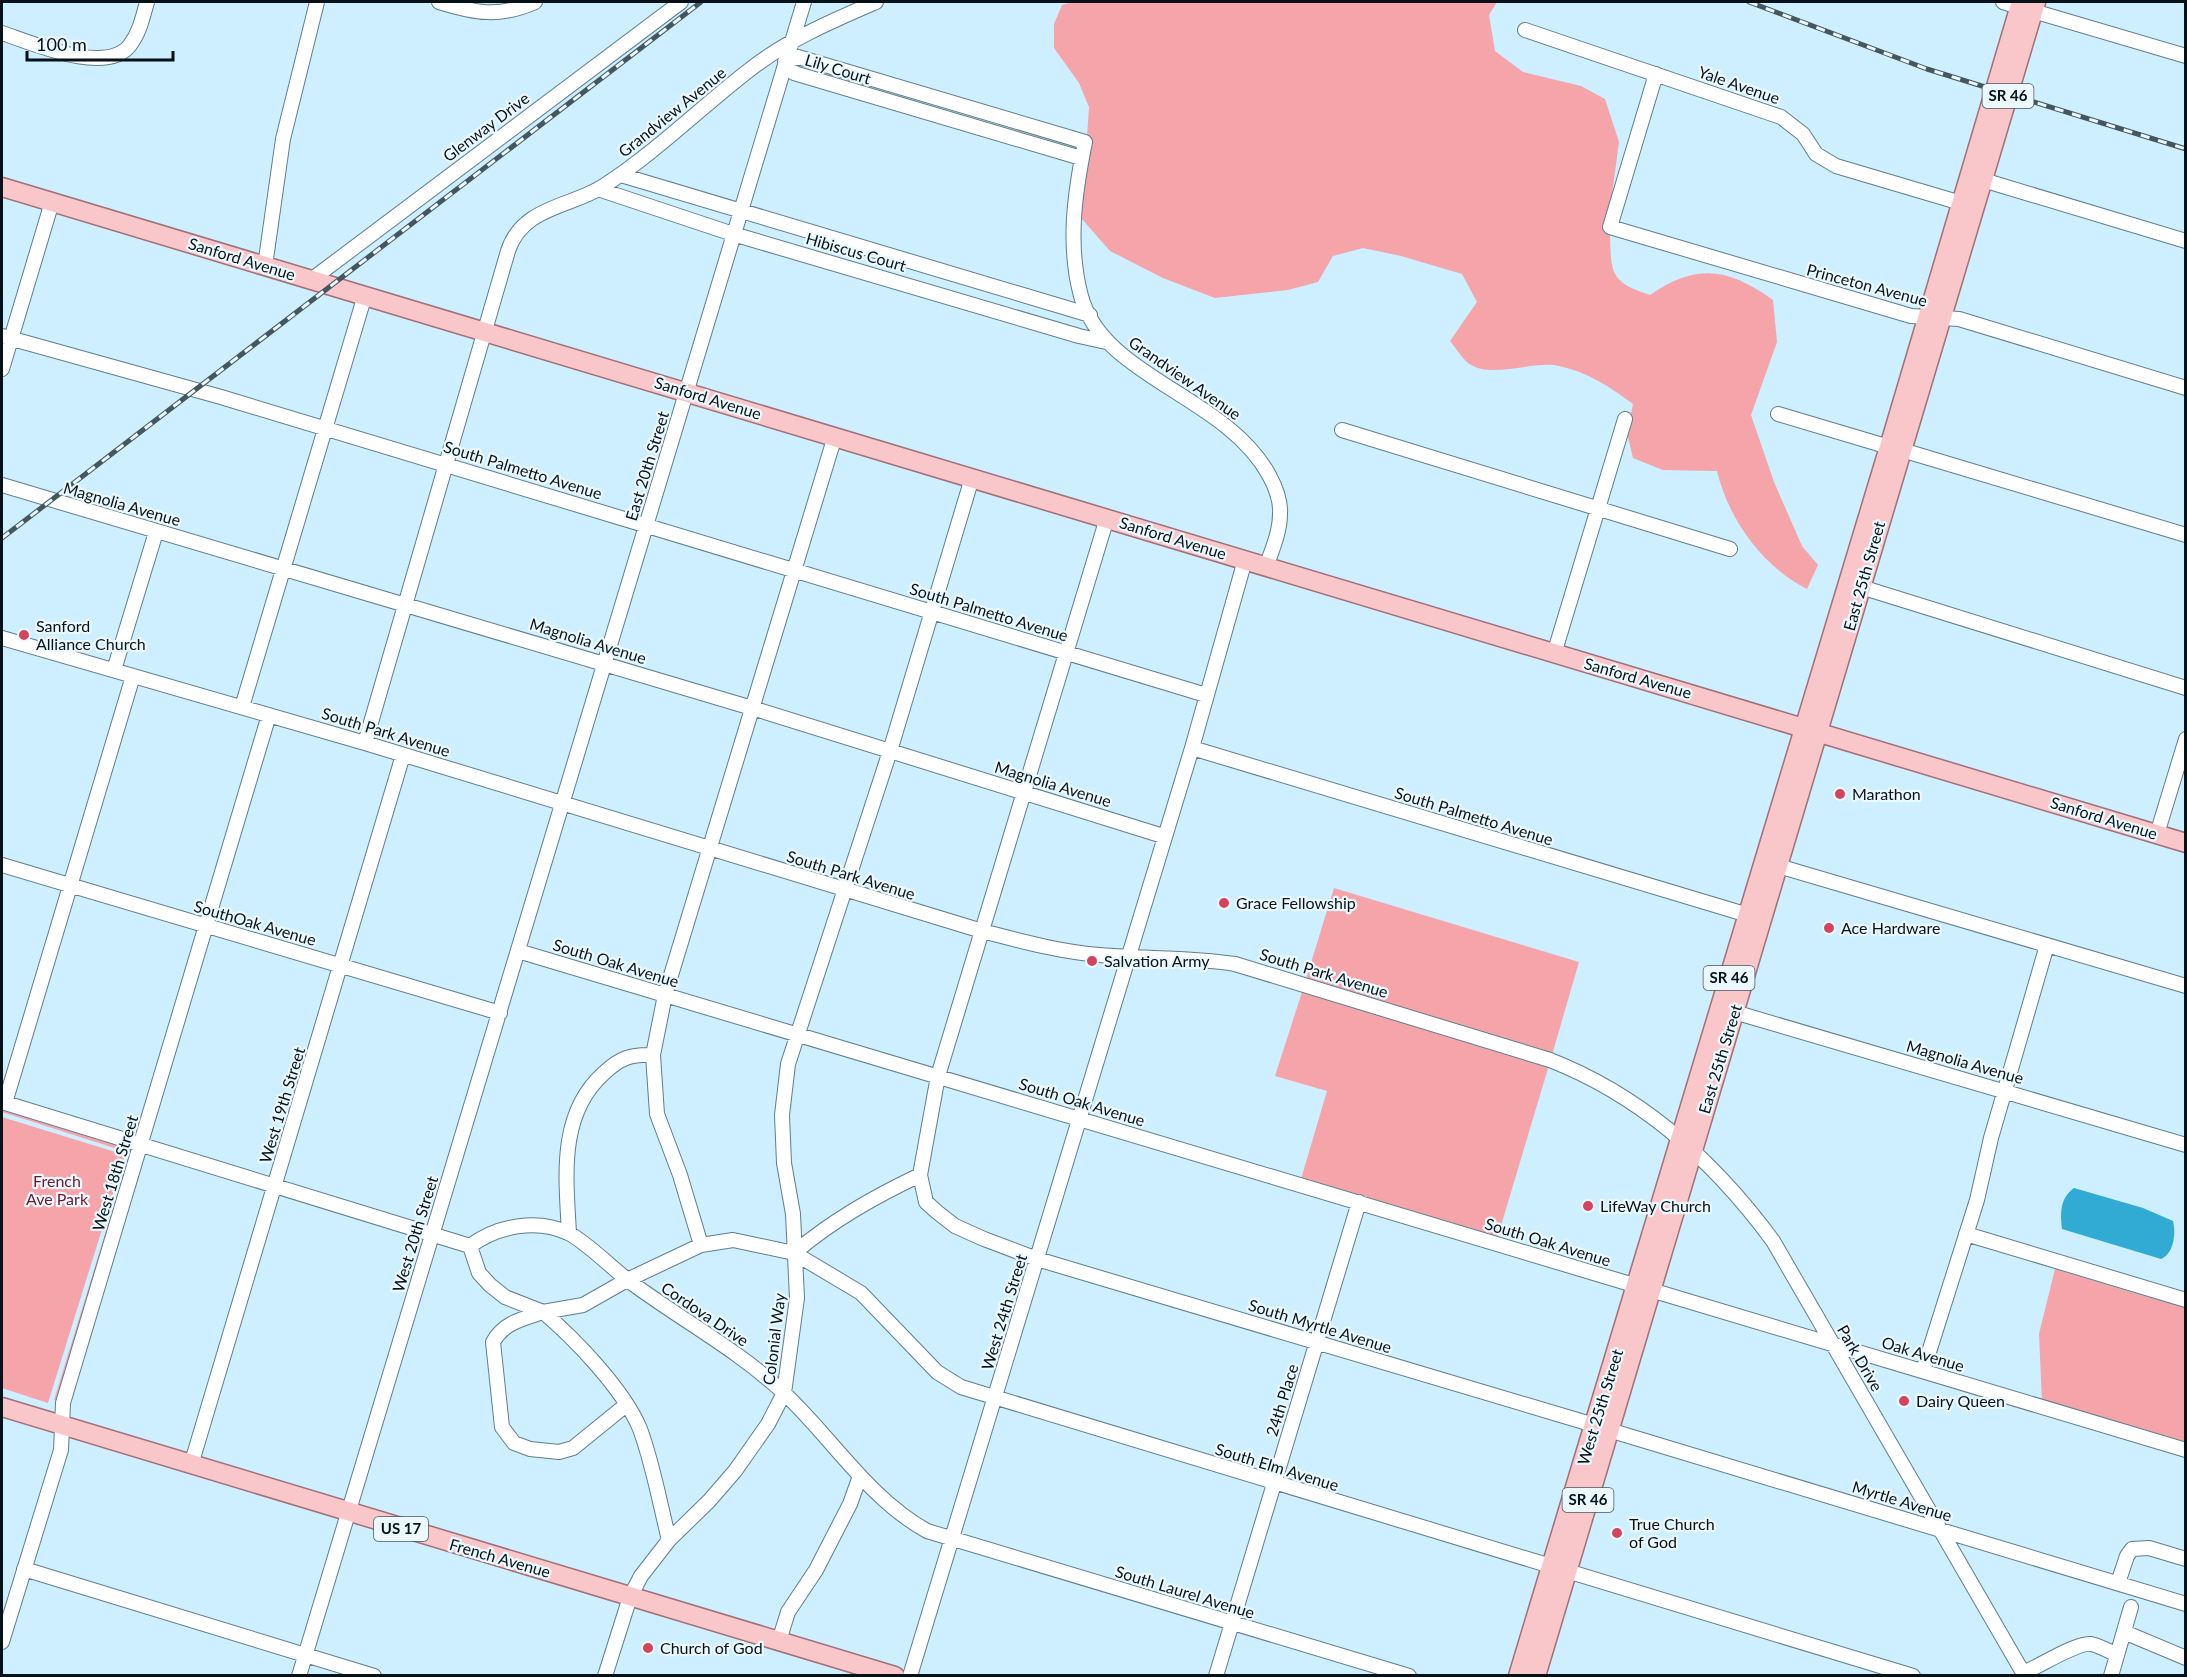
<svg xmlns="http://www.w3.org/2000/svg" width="2187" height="1677" font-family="Lato,sans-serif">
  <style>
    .green { fill: #f5a4aa }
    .water { fill: #31aad4 }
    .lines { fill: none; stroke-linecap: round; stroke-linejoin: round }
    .minor-casing { stroke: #5e7e8c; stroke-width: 16 }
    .major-casing { stroke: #a16f75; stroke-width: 21 }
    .minor { stroke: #fff; stroke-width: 14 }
    .major { stroke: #f9c7ca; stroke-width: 18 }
    .rail-casing { stroke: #44575f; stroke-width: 5 }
    .rail { stroke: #ebf9ff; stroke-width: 3; stroke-dasharray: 9; stroke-linecap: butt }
    .poi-dot { fill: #d4445c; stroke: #ebf9ff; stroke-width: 2 }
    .labels { text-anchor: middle; stroke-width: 4.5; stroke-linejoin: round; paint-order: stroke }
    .shield { fill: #ebf9ff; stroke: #4b575d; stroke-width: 1.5 }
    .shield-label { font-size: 15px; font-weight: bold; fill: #061217 }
    .street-label { font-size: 16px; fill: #061217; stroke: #ebf9ff }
    .poi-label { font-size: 16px; fill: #061217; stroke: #ebf9ff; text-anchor: start }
    .park-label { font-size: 16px; fill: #6f1929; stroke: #ebf9ff }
  </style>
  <rect width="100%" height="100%" fill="#cdefff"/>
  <path class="green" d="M1074,2h423l-8,13 6,36 28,21 58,14 24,13 14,43 -9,67 -6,21 6,2c1,40 -1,50 40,63 47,-32 78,-27 123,5l4,42 -26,73 23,67 28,64 16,19 -11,24c-45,-23 -78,-69 -90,-118l-54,-1 -30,-12 -6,-25 6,-29c-23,-17 -45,-32 -74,-38 -27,-6 -69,14 -91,-3 -7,-6 -12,-15 -18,-22l27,-39 -15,-28 -61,-18 -38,-8 -30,8 -15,26 -30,8 -73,8 -52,-20 -53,-27 -29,-33 -1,-22 11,-57 -4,-2 2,-30 -10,-24 -25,-35v-24l8,-19z
    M1334,888l245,74 -27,93 -246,-76z
    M1303,989l246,76 -52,174 -196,-60 26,-88 -52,-15z
    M2,1107l131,42 -75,252 -4,-1 76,-247 -128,-41z
    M2,1117l123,38 -77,248 -46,-15z
    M2055,1269l103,31 6,-1 21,6v139l-143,-43 -3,-67z"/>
  <path class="water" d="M2074,1188l69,20 30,13c3,13 1,32 -12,38l-99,-30c-2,-16 -2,-31 12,-41z"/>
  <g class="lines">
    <defs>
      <path id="minor" d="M439,2c36,11 60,16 96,0
        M2003,2l16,5
        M2033,11l153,45
        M1525,30l256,87 22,17 13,20 20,12 125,37
        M2,33c30,10 105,43 128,12 10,-13 13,-29 17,-43
        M1656,74l-46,153 301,89 48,3 227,69
        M1081,158l-287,-85 -9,-11 13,-5 287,85c-10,50 -18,102 -4,154 22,82 144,99 188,179 6,11 12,26 11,39 0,18 -8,36 -14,53
        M621,175l469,140
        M1983,180l203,61
        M598,189l135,45 346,102 27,6
        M265,266l18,-127 34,-137
        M311,280l370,-278
        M2,336l219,61 985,298
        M2,369l50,-167
        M1778,414l111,33
        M1342,430l388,119
        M1902,450l284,85
        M2,485l750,223 411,128
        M1107,518l-169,558 -18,99 6,27 11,10 18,14 29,13 53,20 557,166
        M1861,587l325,101
        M2,638l363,105 617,188c39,10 78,21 118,24 46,4 90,2 135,9l315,96c92,36 165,102 223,181l252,435
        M1554,654l71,-235
        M114,670l42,-138
        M242,707l123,-412
        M365,743l143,-492c14,-44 62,-44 94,-64 53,-34 97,-78 146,-116 39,-31 84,-50 128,-69
        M1192,748l556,167
        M2157,834l29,-95
        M2,865l498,148
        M1778,866l408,120
        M518,951l1119,335
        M1734,1012l452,133
        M2,1102l468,144 9,27 11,12 15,12 38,15 40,-7 44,-25 74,-35 32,-5 61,13 67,40 76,79 24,15 952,289
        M5,1103l128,-427
        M569,1233c-3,-56 -11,-119 35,-160 16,-15 27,-19 49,-18
        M1966,1234l220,66
        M701,1245l-21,-70 -23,-61 -4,-59 12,-60 170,-559
        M470,1246c27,-20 67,-28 98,-13 16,7 45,36 61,48 51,38 108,68 155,112 48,45 84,105 143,138l482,145
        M794,1253c39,-33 80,-56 126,-78
        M1651,1290l535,160
        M1923,1371l54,-171 14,-62 56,-193
        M626,1405l-53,43 -14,4 -29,-3 -16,-6 -12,-16 -9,-85c11,-20 30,-23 50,-30 32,27 81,78 97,117 13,35 20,75 29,111
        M1609,1430l577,174
        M191,1465l212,-710
        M24,1569l350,107
        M2118,1583l9,-27 5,-7 17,-1 37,11
        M2124,1632l62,26
        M779,1641l9,-29 28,-42 34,-66 10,-28
        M2,1642l59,-192 2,-47 206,-688
        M2023,1673c17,-7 54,-31 68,-29 9,2 18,7 26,11
        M299,1676l505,-1674
        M605,1676l25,-79 11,-21 28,-36 40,-39 26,-30 33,-47 16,-31 13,-95 -4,-84 -9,-51 -2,-48 6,-51 102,-313 82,-273
        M910,1676l282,-928 53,-188
        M1216,1676l143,-474
        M2111,1676l20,-69"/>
      <path id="major" d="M2,187l2184,656
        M2,1407l893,269
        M1518,1676l371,-1229 132,-445
        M1536,1676l500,-1674"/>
    </defs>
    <use href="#minor" class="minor-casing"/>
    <use href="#major" class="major-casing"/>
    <use href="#minor" class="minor"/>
    <use href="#major" class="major"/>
    <defs>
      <path id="rail" d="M1749,2l178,67 259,80
        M2,538l699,-536"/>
    </defs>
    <use href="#rail" class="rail-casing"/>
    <use href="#rail" class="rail"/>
  </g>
  <g class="poi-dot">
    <circle cx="24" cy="635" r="6"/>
    <circle cx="1840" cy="794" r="6"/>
    <circle cx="1224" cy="903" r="6"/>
    <circle cx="1829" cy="928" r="6"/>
    <circle cx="1092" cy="961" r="6"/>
    <circle cx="1588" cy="1206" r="6"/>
    <circle cx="1904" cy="1401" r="6"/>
    <circle cx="1617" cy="1533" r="6"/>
    <circle cx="648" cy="1648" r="6"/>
  </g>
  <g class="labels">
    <g class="shield">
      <rect x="1982.5" y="84" width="51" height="24" rx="4.5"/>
      <rect x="1703.5" y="966" width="51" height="24" rx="4.5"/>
      <rect x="1562.5" y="1488" width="51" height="24" rx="4.5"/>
      <rect x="374" y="1517" width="54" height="24" rx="4.5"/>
    </g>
    <g class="shield-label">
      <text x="2008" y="101">SR 46</text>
      <text x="1729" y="983">SR 46</text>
      <text x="1588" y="1505">SR 46</text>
      <text x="401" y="1534">US 17</text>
    </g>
    <g class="street-label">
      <text transform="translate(838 69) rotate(17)" y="6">Lily Court</text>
      <text transform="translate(1739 85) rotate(19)" y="6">Yale Avenue</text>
      <text transform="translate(672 112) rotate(-39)" y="6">Grandview Avenue</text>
      <text transform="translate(486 127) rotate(-37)" y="6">Glenway Drive</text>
      <text transform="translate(856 252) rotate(16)" y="6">Hibiscus Court</text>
      <text transform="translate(242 259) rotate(17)" y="6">Sanford Avenue</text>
      <text transform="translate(1867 285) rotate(15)" y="6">Princeton Avenue</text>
      <text transform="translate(1185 378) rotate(35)" y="6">Grandview Avenue</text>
      <text transform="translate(708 398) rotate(17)" y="6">Sanford Avenue</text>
      <text transform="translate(647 466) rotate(-73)" y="6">East 20th Street</text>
      <text transform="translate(523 470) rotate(17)" y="6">South Palmetto Avenue</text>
      <text transform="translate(122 504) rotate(16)" y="6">Magnolia Avenue</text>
      <text transform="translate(1173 538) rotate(17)" y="6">Sanford Avenue</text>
      <text transform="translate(1864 576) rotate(-74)" y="6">East 25th Street</text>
      <text transform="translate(989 612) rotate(17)" y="6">South Palmetto Avenue</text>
      <text transform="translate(588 641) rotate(17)" y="6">Magnolia Avenue</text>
      <text transform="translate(1638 678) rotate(16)" y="6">Sanford Avenue</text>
      <text transform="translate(386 732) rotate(17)" y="6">South Park Avenue</text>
      <text transform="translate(1053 784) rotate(17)" y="6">Magnolia Avenue</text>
      <text transform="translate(1474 816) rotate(17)" y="6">South Palmetto Avenue</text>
      <text transform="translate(2104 818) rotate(17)" y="6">Sanford Avenue</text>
      <text transform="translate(851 875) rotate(17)" y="6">South Park Avenue</text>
      <text transform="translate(255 923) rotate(16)" y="6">SouthOak Avenue</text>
      <text transform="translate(616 963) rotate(17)" y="6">South Oak Avenue</text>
      <text transform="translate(1324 973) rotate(17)" y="6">South Park Avenue</text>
      <text transform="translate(1720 1059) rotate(-73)" y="6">East 25th Street</text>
      <text transform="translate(1965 1062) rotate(16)" y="6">Magnolia Avenue</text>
      <text transform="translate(1082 1102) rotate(17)" y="6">South Oak Avenue</text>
      <text transform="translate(282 1105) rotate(-73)" y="6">West 19th Street</text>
      <text transform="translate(115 1173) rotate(-73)" y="6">West 18th Street</text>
      <text transform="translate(415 1234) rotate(-73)" y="6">West 20th Street</text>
      <text transform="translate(1548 1242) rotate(17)" y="6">South Oak Avenue</text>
      <text transform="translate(1004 1312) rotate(-73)" y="6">West 24th Street</text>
      <text transform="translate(705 1314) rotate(34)" y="6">Cordova Drive</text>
      <text transform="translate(1320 1326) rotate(17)" y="6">South Myrtle Avenue</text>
      <text transform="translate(774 1339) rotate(-83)" y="6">Colonial Way</text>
      <text transform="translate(1923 1354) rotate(17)" y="6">Oak Avenue</text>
      <text transform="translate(1860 1358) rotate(60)" y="6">Park Drive</text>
      <text transform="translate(1282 1400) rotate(-73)" y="6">24th Place</text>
      <text transform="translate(1600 1407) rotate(-73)" y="6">West 25th Street</text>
      <text transform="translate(1277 1467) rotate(17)" y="6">South Elm Avenue</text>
      <text transform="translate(1902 1501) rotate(17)" y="6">Myrtle Avenue</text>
      <text transform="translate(500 1558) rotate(16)" y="6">French Avenue</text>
      <text transform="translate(1185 1592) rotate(17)" y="6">South Laurel Avenue</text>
    </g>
    <g class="poi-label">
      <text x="36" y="632">Sanford<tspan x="36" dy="18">Alliance Church</tspan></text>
      <text x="1852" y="800">Marathon</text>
      <text x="1236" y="909">Grace Fellowship</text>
      <text x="1841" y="934">Ace Hardware</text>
      <text x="1104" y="967">Salvation Army</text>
      <text x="1600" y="1212">LifeWay Church</text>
      <text x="1916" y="1407">Dairy Queen</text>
      <text x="1629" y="1530">True Church<tspan x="1629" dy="18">of God</tspan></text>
      <text x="660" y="1654">Church of God</text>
    </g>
    <g class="park-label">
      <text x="57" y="1187">French<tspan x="57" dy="18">Ave Park</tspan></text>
    </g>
  </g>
  <rect width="2187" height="1677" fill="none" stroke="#061217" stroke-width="6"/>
  <path d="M27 51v9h146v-9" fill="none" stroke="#061217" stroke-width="3"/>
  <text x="36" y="51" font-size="18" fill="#061217" stroke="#ebf9ff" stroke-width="4.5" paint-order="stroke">100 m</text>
</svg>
